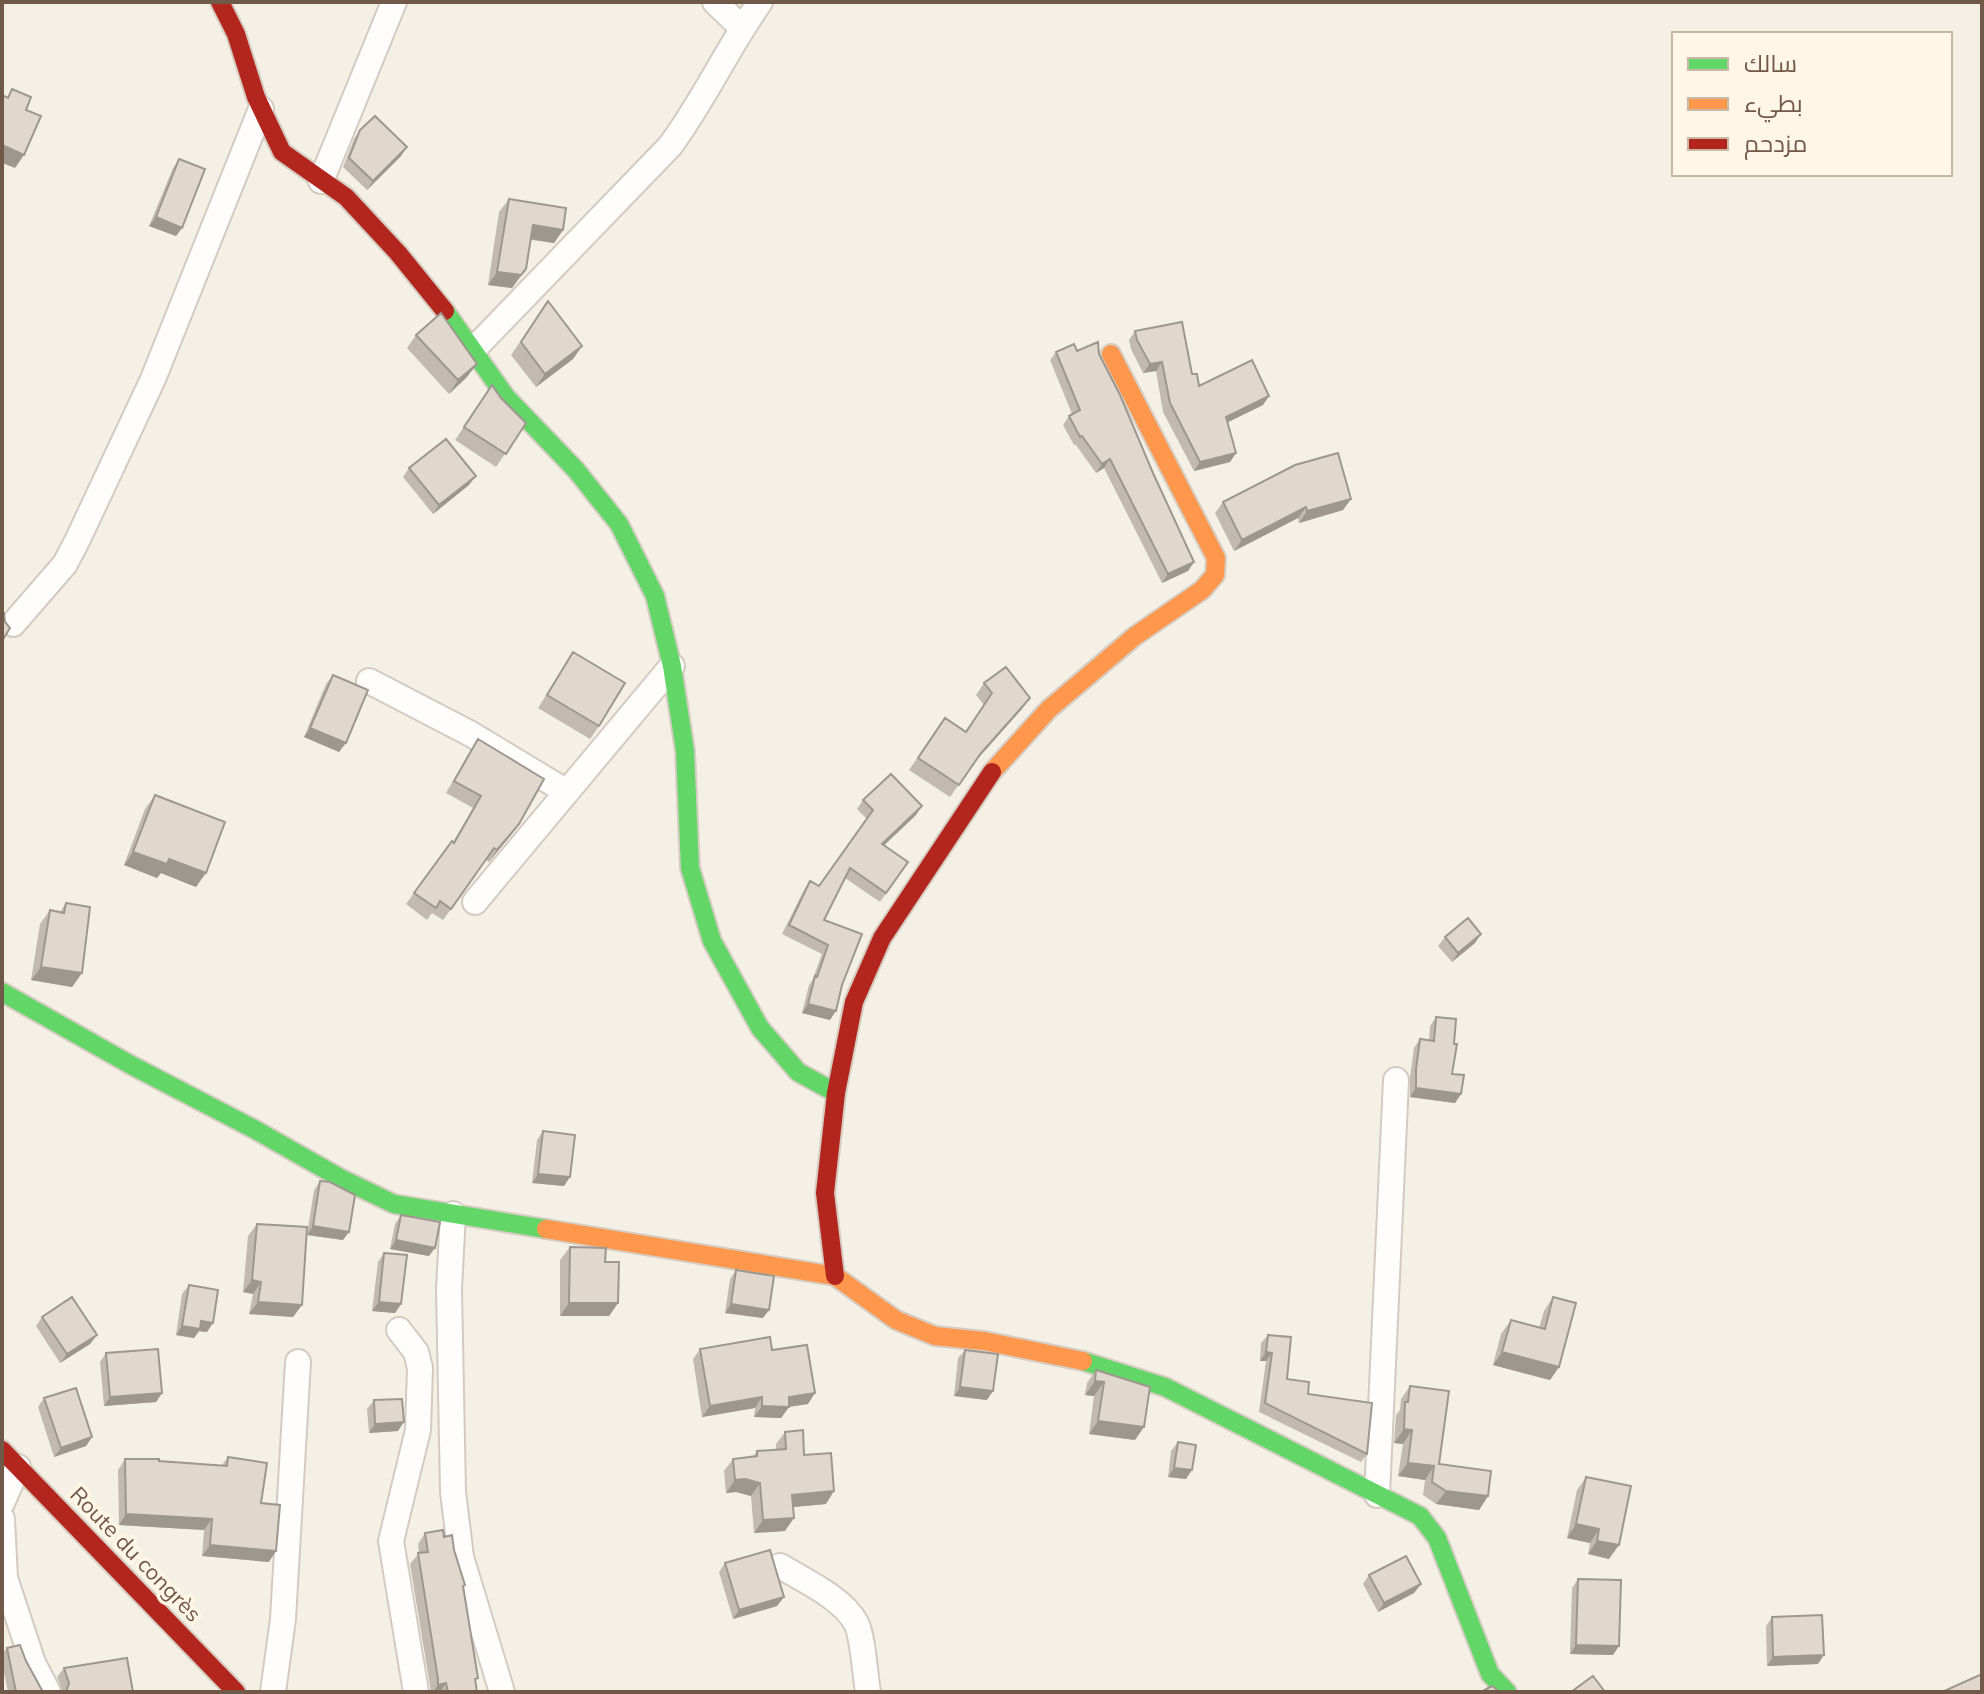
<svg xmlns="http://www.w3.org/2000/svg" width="1984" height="1694" font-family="Mulish,Cairo,sans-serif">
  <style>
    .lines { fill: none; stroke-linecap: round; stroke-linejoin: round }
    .street-casing { stroke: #d3cbc1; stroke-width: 28 }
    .fast-casing { stroke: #d5ccc2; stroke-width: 22 }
    .slow-casing { stroke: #d5ccc2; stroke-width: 22 }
    .jam-casing { stroke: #d5ccc2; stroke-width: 22 }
    .street { stroke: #fefdfb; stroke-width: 24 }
    .fast { stroke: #63d668; stroke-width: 18 }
    .slow { stroke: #ff974d; stroke-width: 18 }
    .jam { stroke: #b3261e; stroke-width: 18 }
    .wall { fill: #c2bab0 }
    .shaded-wall { fill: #9e9790 }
    .building { fill: #e1d8cd; stroke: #9e9790; stroke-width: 2 }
    .labels { text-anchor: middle; stroke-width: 7; stroke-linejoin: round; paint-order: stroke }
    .street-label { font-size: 22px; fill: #705948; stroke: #fff6e5 }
  </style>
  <rect width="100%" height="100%" fill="#f5f0e5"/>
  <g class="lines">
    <defs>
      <path id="street" d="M715,2l27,26
        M321,181l73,-179
        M473,350l197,-204c34,-46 57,-97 90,-144
        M13,624l52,-60 13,-25 75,-160 108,-270
        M369,681l102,53 96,58
        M475,902l197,-236
        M453,1214l-4,75 4,203 8,65 41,135
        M399,1330l17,22 4,16 -2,62 -27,111 25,151
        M1377,1495l19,-415
        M2,1503l16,-36
        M2,1519l3,59 28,85 15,29
        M780,1566c23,14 63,32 76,57 7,13 9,52 12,69
        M273,1692l10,-73 15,-257"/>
      <path id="fast" d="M445,311l61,86 70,73 43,54 36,72 17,70 13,85 5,117 22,73 48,87 38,44 38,21
        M2,992l129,73 123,64 88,50 52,25 152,25
        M1083,1361l82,26 255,129 17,22 53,136 17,18"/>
      <path id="slow" d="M992,772l57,-63 86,-73 67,-46 13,-15 1,-17 -105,-204
        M546,1229l289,47 61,44 39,16 49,5 99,20"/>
      <path id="jam" d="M220,2l16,32 20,63 26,55 64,45 52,56 47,58
        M835,1276l-10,-83 11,-100 18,-91 28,-64 110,-166
        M2,1450l234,242"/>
    </defs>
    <use href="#street" class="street-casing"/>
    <use href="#fast" class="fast-casing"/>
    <use href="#slow" class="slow-casing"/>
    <use href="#jam" class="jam-casing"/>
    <use href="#street" class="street"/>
    <use href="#fast" class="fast"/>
    <use href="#slow" class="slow"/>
    <use href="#jam" class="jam"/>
  </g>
  <path class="wall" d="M360,130l41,26 -34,34 -24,-23 11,-28z
    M179,159l3,69 -6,8 -27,-10 24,-58z
    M509,199l54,31 -9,13 -23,-3 -5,29 -14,19 -24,-3 11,-73z
    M548,301l34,45 -9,13 -37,28 -25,-32z
    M1135,331l57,43 7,12 64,19 -35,17 8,31 -6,9 -36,9 -31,-59 -7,-41 -13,2 -12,-24 -2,-9z
    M416,335l51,42 -18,17 -42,-46z
    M1077,351l22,3 95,208 -6,9 -26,12 -58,-115 -8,5 -20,-28h-2l-11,-20 6,-9 3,-2 -22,-54 6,-8z
    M492,385l9,13 25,25 -30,44 -41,-27z
    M409,468l60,17 -36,29 -30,-37z
    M1351,499l-8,11 -44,13 -1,-5 -64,33 -19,-38 8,-11z
    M573,652l26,74 -9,13 -52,-31z
    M333,675l6,77 -35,-15 22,-53z
    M984,683l46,15 -9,12 -47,53 -24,34 -41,-27 36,-52 21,13 18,-26 -8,-10z
    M478,739l41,85 -30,38 -3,-2 -43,60 -11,-7 -5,7 -21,-16 46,-63 1,1 20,-34 -27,-15 24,-42z
    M155,795l41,92 -35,-14 -4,5 -33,-13 21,-56z
    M863,800l53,15 -32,30 24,17 -28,40 -35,-24 -21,42 18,65 -12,35 -28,-7 7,-28 3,-4 10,-27 -40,-20 22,-44 6,-9 9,5 48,-67 -10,-10z
    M66,903l16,70 -10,14 -41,-7 9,-56 10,-14 10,2z
    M1445,937l30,6 -23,19 -14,-16z
    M1436,1017l16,57 9,20 -6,9 -45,-6v-20l4,-29 6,-9 9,2 1,-15z
    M543,1131l21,55 -32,-3 5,-43z
    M320,1181l23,59 -36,-5 7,-45z
    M401,1215l28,41 -39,-7 5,-25z
    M257,1224l36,93 -44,-3 4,-20 -10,-2 5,-56z
    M570,1247l35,15 13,41 -9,13h-49v-56z
    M384,1253l17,51 -6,9 -23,-2 6,-49z
    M736,1270l27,48 -38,-5 5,-34z
    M189,1285l18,47 -8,-1 -5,7 -18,-3 6,-41z
    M1553,1297l6,70 -9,13 -57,-15 8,-31 10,-14 28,8 5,-17z
    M42,1317l55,18 -7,9 -30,19 -24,-37z
    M1268,1335l19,44 21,15 59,60 -6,8 -102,-50 7,-51h-6l1,-18z
    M700,1349l72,1 36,54 -19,3 -8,11 -27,-1 1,-9 -53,9 -9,-58z
    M965,1350l22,50 -33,-4 4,-38z
    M106,1353l56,40 -6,9 -52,4 -4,-44z
    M1096,1370l39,70 -46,-6 5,-38 -9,-1 2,-12z
    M1410,1386l29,78 49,32 -9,14 -43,-6 -13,-9 2,-15 -27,-4 5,-32 -9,-1 2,-28 4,-5 1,-11z
    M44,1398l48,39 -6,9 -32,11 -16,-50z
    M374,1400l24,31 -29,2 -2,-24z
    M785,1432l19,23 22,49 -33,3 -8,24 -31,2 -3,-37 -15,-4 -10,1 -2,-22 9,-12 20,-2 4,-6 19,-1v-6z
    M1178,1442l8,37 -18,-2 3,-26z
    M228,1457l33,46 8,59 -67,-6 2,-26 -85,-5 -1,-55 7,-11 97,6z
    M1586,1477l23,82 -21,-5 2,-11 -23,-5 10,-48z
    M425,1533l19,4 10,13 9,38 14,104h-46l-21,-128 9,-11 -1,-9z
    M725,1563l59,34 -7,9 -44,13 -14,-47z
    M1369,1575l52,9 -7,9 -36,19 -15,-28z
    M1578,1579l35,76 -43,-1 2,-66z
    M1772,1617l46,47 -51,2 -1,-40z
    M7,1648l19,13 17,31h-35l-6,-29v-9z
    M64,1668l69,24h-70l-6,-15z"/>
  <path class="shaded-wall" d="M2,145l22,10 -9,13 -13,-5z
    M407,147l-6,9 -34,34 6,-9z
    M156,217l26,11 -6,8 -27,-10z
    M533,225l30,5 -9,13 -30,-5z
    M526,269l-14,19 -24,-3 9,-13z
    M582,346l-9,13 -37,28 9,-13z
    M1162,362l-6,9 -13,2 7,-9z
    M477,364l-10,13 -18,17 9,-14z
    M1269,396l-6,9 -43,21 6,-9z
    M1236,453l-6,9 -36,9 6,-9z
    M1110,459l-6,9 -8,5 6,-9z
    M476,476l-7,9 -36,29 6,-9z
    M1351,499l-8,11 -44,13 8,-12z
    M1306,507l-8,11 -64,33 8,-11z
    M1194,562l-6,9 -26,12 6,-9z
    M1030,698l-9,12 -49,55 9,-12z
    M310,728l36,15 -7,9 -35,-15z
    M922,806l-6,9 -40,38 6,-9z
    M519,824l-8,11 -22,27 8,-12z
    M133,852l36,7 37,14 -10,14 -35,-14 -4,5 -33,-13z
    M1481,934l-6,9 -23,19 6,-9z
    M41,967l41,6 -10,14 -41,-7z
    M808,1004l28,7 -6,9 -28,-7z
    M1416,1088l45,6 -6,9 -45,-6z
    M538,1174l32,3 -6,9 -32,-3z
    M313,1226l36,6 -6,8 -36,-5z
    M396,1240l39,8 -6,8 -39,-7z
    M252,1280l9,2 -8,12 -10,-2z
    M258,1302l44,3 -9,12 -44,-3z
    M379,1302l22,2 -6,9 -23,-2z
    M569,1303h49l-9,13h-49z
    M731,1304l38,6 -6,8 -38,-5z
    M201,1321l12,2 -6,9 -8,-1 -5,7 -18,-3 6,-9z
    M97,1335l-7,9 -30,19 7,-9z
    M1266,1352l6,1 -6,8h-6z
    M1502,1352l57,15 -9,13 -57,-15z
    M1095,1381l9,1 -10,14 -9,-1z
    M960,1387l33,4 -6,9 -33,-4z
    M162,1393l-6,9 -52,4 6,-9z
    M815,1393l-7,11 -21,3h2l-8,11 -27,-1 8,-11 27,-9z
    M762,1397l-7,11 -53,9 8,-11z
    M1098,1421l46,6 -9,13 -46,-6z
    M404,1422l-6,9 -29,2 6,-9z
    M1404,1429l8,1 -9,14 -9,-1z
    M92,1437l-6,9 -32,11 7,-9z
    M1408,1463l26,3 -9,14 -27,-4z
    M1174,1468l18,2 -6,9 -18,-2z
    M745,1479l15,4 -9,13 -15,-4 -10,1 9,-13z
    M834,1491l-8,13 -43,4 9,-13z
    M1446,1491l42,5 -9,14 -43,-6z
    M126,1514l86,5 -8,11 -85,-5z
    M794,1518l-9,13 -31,2 9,-13z
    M1576,1524l23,5 -9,14 -23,-5z
    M1597,1541l22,4 -10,14 -21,-5z
    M210,1545l66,6 -7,11 -67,-6z
    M1421,1584l-7,9 -36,19 6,-9z
    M784,1597l-7,9 -44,13 6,-9z
    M1576,1645l43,1 -6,9 -43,-1z
    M1824,1655l-6,9 -51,2 6,-9z
    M446,1683l-6,9h-7l5,-7z"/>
  <path class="building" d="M12,89l19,8 -5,13 15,6 -17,39 -22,-10v-50l6,3z
    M375,116l32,31 -34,34 -24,-23 11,-28z
    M179,159l26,10 -23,59 -26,-11z
    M509,199l57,9 -3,22 -30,-5 -7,44 -5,6 -24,-3z
    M548,301l34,45 -37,28 -24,-32z
    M441,313l36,51 -19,16 -42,-45z
    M1182,322l10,52h5l2,12 53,-26 17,36 -43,21 10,36 -36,9 -30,-59 -8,-41 -12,2 -13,-24 -2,-9z
    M1098,342l1,12 21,41 33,78 41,89 -26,12 -58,-115 -8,5 -20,-28 -2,1 -11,-21 11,-6 -24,-58 18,-8 3,7z
    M492,385l9,13 25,25 -20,31 -42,-27z
    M446,439l30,37 -37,29 -30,-37z
    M1338,453l13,46 -44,12 -1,-4 -64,33 -19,-38 72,-37z
    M2,612l2,1 1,9 5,6 -8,13z
    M573,652l52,31 -26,43 -52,-31z
    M1006,667l24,31 -49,55 -22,32 -41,-27 27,-40 21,14 26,-39 -8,-10z
    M333,675l35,15 -22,53 -36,-15z
    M478,739l66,40 -25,45 -22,26 -3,-2 -43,61 -11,-8 -4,7 -22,-15 38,-52 2,2 27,-47 -27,-15z
    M891,774l31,32 -40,38 26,18 -22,31 -36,-25 -26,52 38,14 -20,51 -6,26 -28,-7 7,-28 2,1 11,-32 -39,-20 21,-44 9,5 54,-76 -10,-10z
    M155,795l70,27 -19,51 -37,-14 -2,5 -34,-12z
    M66,903l24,4 -8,66 -41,-6 9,-57 14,3z
    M1468,918l13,16 -23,19 -13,-16z
    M1436,1017l20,2 -2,25h3l-5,30 12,1 -3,19 -45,-6v-19l4,-30 14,2z
    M543,1131l32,4 -5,42 -32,-3z
    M320,1181l10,1 25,13 -6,37 -36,-6z
    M401,1215l39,7 -5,26 -39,-8z
    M257,1224l50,3 -5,78 -44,-3 3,-20 -9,-2z
    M570,1247l36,1 -1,14h14l-1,41h-49z
    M384,1253l23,2 -6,49 -22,-2z
    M736,1270l38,6 -5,34 -38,-6z
    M189,1285l29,5 -5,33 -12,-2 -1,8 -18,-3z
    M72,1297l25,38 -30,19 -25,-37z
    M1553,1297l23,6 -17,64 -57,-15 9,-32 34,9z
    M1268,1335l23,2 -4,42 22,3 -1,12 64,9 -5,51 -102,-51 7,-50 -6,-1z
    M770,1337l2,13 35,-5 8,48 -26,4v10l-27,-1v-9l-52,9 -10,-57z
    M158,1349l4,44 -52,4 -4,-44z
    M965,1350l33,4 -5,37 -33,-4z
    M1096,1370l54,17 -6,40 -46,-6 6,-39 -9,-1z
    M1410,1386l39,5 -10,73 52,7 -3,25 -42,-5 -14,-9 2,-16 -26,-3 4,-33 -8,-1 1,-27h3z
    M76,1388l16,49 -31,11 -17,-50z
    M402,1399l2,23 -29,2 -1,-24z
    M803,1430l1,25 27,-2 3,38 -42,4 2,23 -31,2 -3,-37 -15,-4 -10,1 -2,-21 24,-3v-5l29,-2 -1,-17z
    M1178,1442l18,3 -4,25 -18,-2z
    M228,1457l39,6 -6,40 19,2 -4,46 -66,-6 2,-26 -86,-5 -1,-55h34v2l68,5z
    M1586,1477l45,9 -12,59 -22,-4 2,-12 -23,-5z
    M443,1530l1,7 8,-2 2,15 11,35 -2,1 15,92 -3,1 2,13h-29l-2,-9 -8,2v-6l-20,-126 10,-1 -3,-19z
    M770,1550l14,47 -45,13 -14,-47z
    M1406,1556l15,28 -37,19 -15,-28z
    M1578,1579l43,1 -2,66 -43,-1z
    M1822,1615l2,40 -51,2 -1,-40z
    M20,1645l6,16 17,31h-27l-9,-44z
    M127,1658l6,34h-67l3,-9 -5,-15z
    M1982,1674v18h-40z
    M1593,1676l12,16h-34z
    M1492,1686l8,6h-19z"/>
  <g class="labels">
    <g class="street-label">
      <text transform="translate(136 1554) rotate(46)" y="8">Route du congrès</text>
    </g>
  </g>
  <rect width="1984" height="1694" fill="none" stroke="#705948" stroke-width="8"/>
  <rect x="1672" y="32" width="280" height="144" fill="#fff6e5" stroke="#c6b7a6" stroke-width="2"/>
  <rect x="1688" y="58" width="40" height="12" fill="#63d668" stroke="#c6b7a6" stroke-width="2"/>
  <text x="1744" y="72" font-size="24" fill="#705948">سالك</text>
  <rect x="1688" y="98" width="40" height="12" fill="#ff974d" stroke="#c6b7a6" stroke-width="2"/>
  <text x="1744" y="112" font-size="24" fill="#705948">بطيء</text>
  <rect x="1688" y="138" width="40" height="12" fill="#b3261e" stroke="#c6b7a6" stroke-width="2"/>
  <text x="1744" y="152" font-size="24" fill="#705948">مزدحم</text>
</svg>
